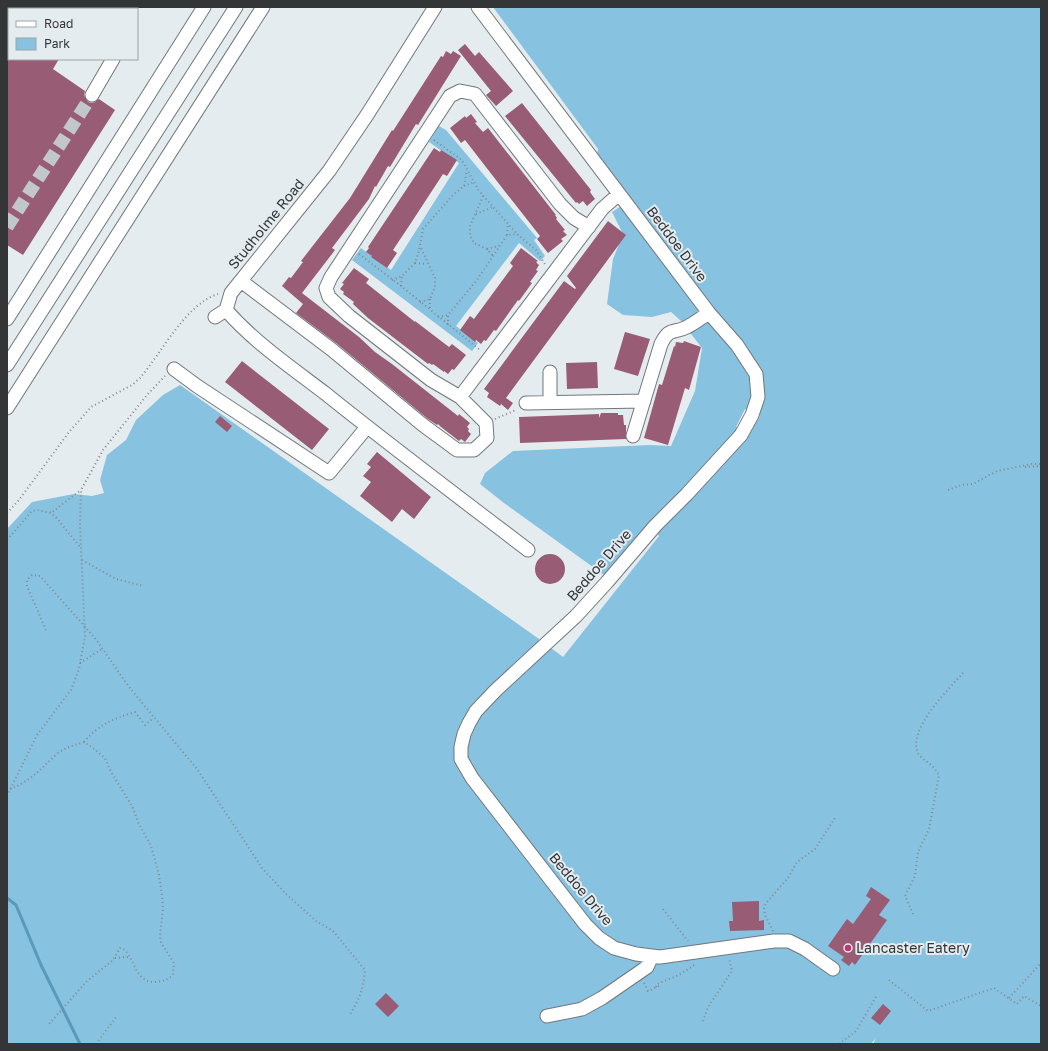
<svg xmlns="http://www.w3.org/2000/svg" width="1048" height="1051" font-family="'Golos Text',sans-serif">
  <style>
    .green { fill: #87c2e1; fill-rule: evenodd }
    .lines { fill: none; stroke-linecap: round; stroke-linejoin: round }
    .stream { stroke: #5999b9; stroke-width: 3 }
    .building { fill: #985d74 }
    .minor-tunnel { stroke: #c1c7ca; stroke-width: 13; stroke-dasharray: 13 6; stroke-linecap: butt }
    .minor-casing { stroke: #71777a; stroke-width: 15 }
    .path { stroke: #84898b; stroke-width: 2; stroke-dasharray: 1 3; stroke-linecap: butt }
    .minor { stroke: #fff; stroke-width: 13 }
    .poi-dot { fill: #bc3575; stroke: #e5ecef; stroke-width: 1.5 }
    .labels { text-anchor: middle; stroke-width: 4; stroke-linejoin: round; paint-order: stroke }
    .street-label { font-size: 14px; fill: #333537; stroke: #e5ecef }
    .poi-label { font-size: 14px; fill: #333537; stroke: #e5ecef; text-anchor: start }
  </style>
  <rect width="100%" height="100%" fill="#e5ecef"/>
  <path class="green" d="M493,7h548v1037h-168l3,-6 -5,6h-864v-515l25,-27 42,-8 18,2 12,-3 -4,-13 7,-25 19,-15 10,-20 27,-25 17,-10 359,254 24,18 96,-121 -8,-12 -47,51 -100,-72 -24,-19 5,-11 28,-22 137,-6 21,1 24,-55 7,-43 -21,-27 -10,-9 -19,5 -29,-2 -16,-11 6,-45 10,-25 -11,-22 17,-11 -32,-46 1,-6zM745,409l14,5 1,2 -11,18 -13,-7z
    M439,126l7,4 91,108 -3,2 11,16 -5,5 -21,-18 -63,83 22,17 -6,8 -120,-91 9,-12 30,22 68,-107 -30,-21z"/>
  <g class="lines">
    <path class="stream" d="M7,898l9,7 25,60 39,79"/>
  </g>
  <path class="building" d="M465,44l10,12 4,-4 34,39 -17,15 -10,-11 5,-4 -33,-41z
    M446,51l5,3 2,-3 8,5 -43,69 -2,-1 -26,43 -2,-1 -12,21 -1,-1 -6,13 -37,49 3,2 -33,43 57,44 16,15 17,12 66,52 1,-2 11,9 -3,4 2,2 -1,2 3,3 -6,8 -4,-3 -2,2 -18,-14 -3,-3 -1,1 -9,-6 -92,-76 -40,-30 7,-9 -21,-18 7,-9 2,1 12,-16 -2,-1 49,-63 42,-68 1,1 48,-75 2,1z
    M7,59h52l-6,10 32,22 -1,4 4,7 4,1 7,-4 16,11 -92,145 -16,-10z
    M522,103l69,87 -1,2 5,7 -8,7 -4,-5 -4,3 -2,-2 -1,1 -71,-87z
    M471,114l6,8 -2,1 8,9 5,-4 68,87h-1l2,3 -1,1 9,11 -2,1 4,4 -6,4 2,2 -15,12 -11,-14 3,-3 -37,-47 -38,-49 -4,3 -11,-15 15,-12 1,2z
    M434,148l6,4 1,-2 16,10 -10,16 -4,-2 -32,49 -18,27 4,3 -10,15 -16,-11 1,-1 -6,-4 3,-4 -1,-1z
    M608,221l18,14 -120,163 7,5 -5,7 -7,-6 -1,2 -13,-9 2,-4 -5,-4 80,-108 11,8 1,-1 -9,-12z
    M521,248l17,13 -2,1 3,3 -3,5 2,1 -8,11 2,1 -13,18 -1,-1 -22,31 -2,-1 -8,11 -2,-1 -3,4 -5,-4 -1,2 -15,-12 10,-14 4,3 39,-53 -3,-3z
    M354,268l15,11 -3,4 49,39v-1l34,26 3,-3 14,11 -12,15 -2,-1 -4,5 -4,-3v1l-11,-8 -1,1 -3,-2 -1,1 -60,-46 -15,-14 1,-2 -11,-8 1,-2 -4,-3 4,-5 -2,-1z
    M625,332l25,7 -12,37 -24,-7z
    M684,341l17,6 -12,43 -4,-2 -17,57 -24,-7 15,-54 3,1 12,-39 1,1 1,-5 7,1z
    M242,361l87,68 -17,21 -87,-68z
    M597,362l1,26 -31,1 -1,-26z
    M601,413h17v2h5l1,10h2v14l-106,4 -1,-26 80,-3v4z
    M220,416l12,10 -5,6 -12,-10z
    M377,452l54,45 -17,22 -12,-10 -10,13 -32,-26 11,-14 -8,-6 8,-9 -4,-3z
    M535 569a15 15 0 1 1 30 0a15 15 0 1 1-30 0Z
    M871,887l19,13 -11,15 8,5 -32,45 -3,-3 -3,4 -8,-6 3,-3 -16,-11 19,-27 6,5 18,-25 -5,-3z
    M759,901v20l5,-1v10l-34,1 -1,-10h4l-1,-19z
    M386,993l13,13 -11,11 -13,-13z
    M883,1004l8,7 -11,14 -9,-7z"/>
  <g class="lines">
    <path class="minor-tunnel" d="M7,227l85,-132"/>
    <defs>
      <path id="minor" d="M435,7l-68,108 -38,56 -98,122 -5,17c29,33 66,58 100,84 66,53 134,104 202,156
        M478,7l231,306 28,32 19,29 2,23 -6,18 -11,20 -54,59 -32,32 -48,56 -31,34 -80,74 -20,21 -7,12 -5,11 -3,13v12l11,19 113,146 14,14 15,10 22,6 24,3 114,-16h15l16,8 28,20
        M129,9l1,-2
        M92,95l21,-36
        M241,281l90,68 92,76 34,25h17l13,-12 -1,-15 -26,-26 -29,-17 -82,-64 -20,-19 -3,-9 5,-11 119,-181 10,-5 15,3 85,110 14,14 15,9
        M215,317l11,-7
        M7,319l197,-312
        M7,365l229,-358
        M174,369l23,17 132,87 38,-46
        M550,372v30
        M460,397l142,-188 17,-15
        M526,403l118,-2
        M7,408l256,-401
        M633,436l28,-92c9,-18 13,-10 26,-17 8,-4 15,-10 22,-14
        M547,1016l35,-7 20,-11 45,-31 5,-11"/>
    </defs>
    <use href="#minor" class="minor-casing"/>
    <path class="path" d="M434,140l28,20 17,31 38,43
      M464,186l10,-4
      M483,196l-13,30v10l4,7 13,6 6,7
      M476,214l17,-7
      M507,235l1,-11
      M487,249l12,-3
      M359,254l42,32 79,64
      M415,263l12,1
      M392,280l10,-4 13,-13 4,-12 4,-22 30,-34 11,-9 3,-16
      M401,286l1,-10
      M430,299v12
      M420,302l10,-3 5,-12v-9l-15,-32
      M438,317l10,-2
      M448,325v-10l29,-35 30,-45 10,-1 19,16 10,16
      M495,419l21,-9
      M1025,467l16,-1
      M948,490l13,-5 12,-1 24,-13 35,-7h9
      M50,512l5,4 25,31
      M7,513l12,-13 50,-68 22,-25 41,-22 8,-7c22,-26 46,-74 78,-84
      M7,540l25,-29 5,-1 14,3 30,-23
      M82,560l34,19 27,7
      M46,630l-19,-44v-6l5,-5 8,1 55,62 34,49 68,82 65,99 24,26 30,27 17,10 32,39c-2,20 -5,28 -16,46
      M80,663l22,-14
      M84,742c15,-18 29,-23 51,-30l10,13 9,-7
      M10,789c23,-9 31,-21 48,-36 8,-6 17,-8 26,-11l9,6 12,10 6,14 21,34 7,18 12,22 8,29 3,20 1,14 -3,26 1,8 13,20 -1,12c-6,5 -10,6 -17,7 -23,2 -22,-32 -36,-34l-8,13 -25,20 -38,43
      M7,796l30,-61 34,-45 8,-21 6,-32 -5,-112 1,-35 22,-40 44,-55 18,-19
      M663,909l25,32
      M913,914l-8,-18 10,-20 3,-24 11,-23 10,-54c-2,-2 -3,-5 -5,-7 -4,-5 -13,-9 -16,-15 -11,-23 30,-63 45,-80
      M773,931l-8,-16 -1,-7 2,-5 22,-25 9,-16 18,-13 20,-31
      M115,958l14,-1
      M889,980l39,31 66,-23 23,16 7,-8 17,10
      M644,983l4,8 13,-6
      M656,987l1,-3 22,-9 17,-11
      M1009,998l32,-35
      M703,1021l5,-14 24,-36 -3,-13
      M96,1044l21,-28
      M839,1044l17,-13 21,-36"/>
    <use href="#minor" class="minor"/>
  </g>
  <circle class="poi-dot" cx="848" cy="948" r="4"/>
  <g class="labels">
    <g class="street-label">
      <text transform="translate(266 224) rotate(-51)" y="5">Studholme Road</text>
      <text transform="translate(677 244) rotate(53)" y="5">Beddoe Drive</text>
      <text transform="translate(599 565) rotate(-49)" y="5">Beddoe Drive</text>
      <text transform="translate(581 889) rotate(50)" y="5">Beddoe Drive</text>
    </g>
    <g class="poi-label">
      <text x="856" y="953">Lancaster Eatery</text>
    </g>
  </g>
  <rect width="1048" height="1051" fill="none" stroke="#333537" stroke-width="16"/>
  <rect x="8" y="8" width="130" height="52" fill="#e5ecef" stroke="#9ea3a5"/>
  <rect x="16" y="21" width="20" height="6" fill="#ffffff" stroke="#9ea3a5"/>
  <text x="44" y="28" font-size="12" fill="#333537">Road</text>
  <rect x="16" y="38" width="20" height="12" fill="#87c2e1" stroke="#9ea3a5"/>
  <text x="44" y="48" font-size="12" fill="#333537">Park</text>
</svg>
